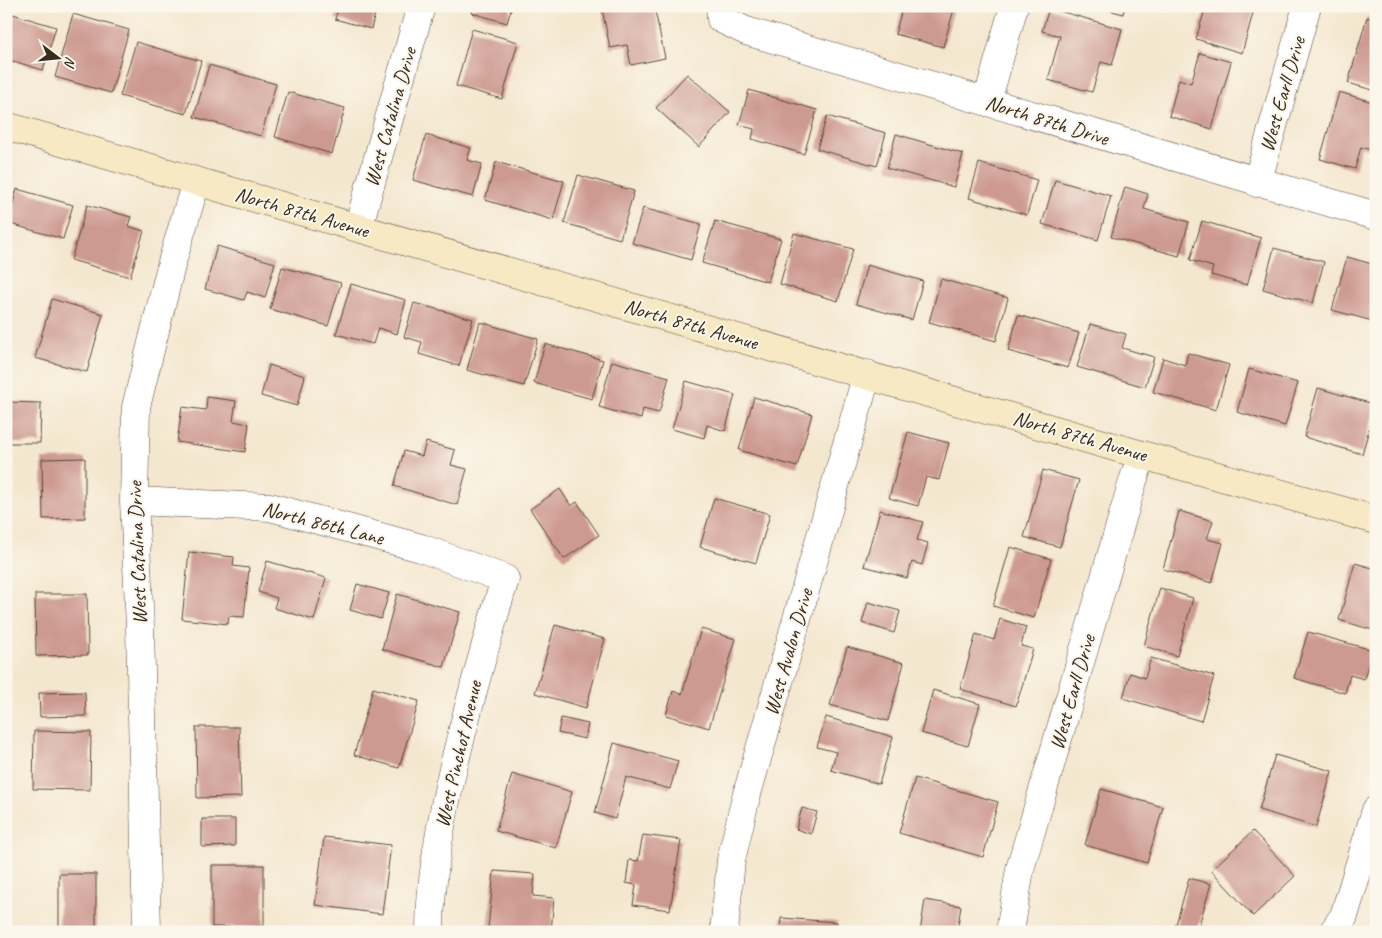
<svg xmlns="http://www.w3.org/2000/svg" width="1382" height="938" font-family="Caveat,sans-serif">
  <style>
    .building { fill: #cd9a91 }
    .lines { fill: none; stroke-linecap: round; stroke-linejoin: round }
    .street-casing { stroke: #574639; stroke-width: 29 }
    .secondary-casing { stroke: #574639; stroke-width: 29 }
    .street { stroke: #fff; stroke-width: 28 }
    .secondary { stroke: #f7e9c3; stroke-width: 28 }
    .labels { text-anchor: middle; stroke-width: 4; stroke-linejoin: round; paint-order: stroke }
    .street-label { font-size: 21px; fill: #3b2a1e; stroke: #fbf7ec }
  </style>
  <rect width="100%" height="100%" fill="#fbf7ec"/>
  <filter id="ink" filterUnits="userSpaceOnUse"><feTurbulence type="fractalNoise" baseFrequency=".02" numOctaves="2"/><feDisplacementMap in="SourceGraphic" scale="10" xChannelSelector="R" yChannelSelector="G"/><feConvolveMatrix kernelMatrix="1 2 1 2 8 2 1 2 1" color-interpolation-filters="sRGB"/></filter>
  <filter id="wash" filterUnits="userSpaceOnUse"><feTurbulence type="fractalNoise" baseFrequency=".0096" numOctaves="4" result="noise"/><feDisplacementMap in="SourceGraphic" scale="20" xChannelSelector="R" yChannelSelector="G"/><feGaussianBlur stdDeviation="1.12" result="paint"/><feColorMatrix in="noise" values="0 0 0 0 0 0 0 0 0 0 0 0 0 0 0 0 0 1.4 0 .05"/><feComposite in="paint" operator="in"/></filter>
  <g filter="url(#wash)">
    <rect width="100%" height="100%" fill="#f4e7cf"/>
    <g id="blocks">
      <path class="building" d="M339,6h38l-6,23 -36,-10z
        M474,6h38l-5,17 -35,-10z
        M616,6h38l11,52 -34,7 -4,-20 -17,3 -8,-39z
        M903,6h52l-12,41 -48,-13z
        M1095,6h30l-2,8z
        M1206,6h49l-13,47 -46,-14z
        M1049,8l73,21 -10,36 -11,-3 -9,30 -44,-12 12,-44 -18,-5z
        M6,12l50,15 -13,43 -37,-11z
        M73,14l56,16 -18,63 -56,-16z
        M1367,17l9,3v71l-28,-8z
        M472,29l46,13 -16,57 -46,-13z
        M136,42l65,19 -15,53 -66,-18z
        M1200,53l31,9 -19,67 -43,-13 10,-37 12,4z
        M209,65l67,19 -15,52 -67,-19z
        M687,74l43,38 -31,35 -43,-39z
        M749,90l68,20 -13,44 -52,-15 2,-10 -15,-4z
        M288,92l57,16 -13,46 -57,-17z
        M1339,92l37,11v40l-2,8 -13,-4 -6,22 -35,-10z
        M827,116l59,17 -9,33 -60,-17z
        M896,134l67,20 -9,33 -67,-19z
        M426,135l45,13 -4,12 15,4 -9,33 -60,-17z
        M496,162l68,19 -11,39 -68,-20z
        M979,163l58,17 -10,35 -58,-17z
        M578,175l56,16 -14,48 -56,-16z
        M1055,180l56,16 -13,44 -56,-16z
        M1125,187l23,7 -4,15 45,13 -10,34 -68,-19z
        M17,189l56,16 -10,34 -56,-16z
        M87,205l44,12 -3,9 16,5 -14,46 -59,-17z
        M643,208l58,16 -10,36 -59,-17z
        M715,221l66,18 -13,43 -66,-19z
        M1202,221l59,17 -14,47 -36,-10 2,-8 -23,-7z
        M794,233l59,16 -15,52 -58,-17z
        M217,246l58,17 -10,35 -18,-6 -3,8 -39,-11z
        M1274,248l50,14 -11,41 -50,-14z
        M1347,257l29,8v57l-44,-12z
        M867,265l56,16 -11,39 -56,-16z
        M282,267l59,16 -13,43 -58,-17z
        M941,279l67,19 -12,43 -67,-19z
        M351,284l55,16 -9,34 -19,-6 -5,16 -37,-10z
        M52,299l51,15 -16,58 -52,-14z
        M414,303l59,16 -14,47 -40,-12 3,-12 -18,-5z
        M1018,315l61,18 -11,35 -60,-17z
        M480,322l58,17 -14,47 -57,-16z
        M1090,324l36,10 -4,14 32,9 -9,30 -68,-20z
        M545,344l58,16 -11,39 -58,-16z
        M1188,353l41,12 -13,45 -63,-18 10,-34 22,7z
        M612,361l57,16 -10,36 -16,-4 -2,10 -42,-12z
        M269,365l36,11 -8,30 -36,-10z
        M1249,369l49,14 -13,43 -48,-14z
        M686,381l49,14 -10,36 -18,-6 -3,13 -32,-9z
        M1318,388l58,17 -14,49 -58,-17z
        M207,397l29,4 -3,20 16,3 -4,28 -68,-10 5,-35 24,3z
        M754,397l58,17 -15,53 -58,-17z
        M6,402l35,1 -1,40h-34z
        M908,432l41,11 -10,37 -13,-3 -8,29 -29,-8z
        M426,442l29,8 -4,15 16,4 -10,36 -63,-19 10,-35 18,5z
        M85,458v60l-42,1 -1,-60z
        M1043,470l36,10 -19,67 -36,-10z
        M560,489l11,17 6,-4 22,33 -35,24 -34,-50z
        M714,498l56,16 -14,49 -56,-16z
        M880,510l43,12 -6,18 11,3 -6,22 -10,-3 -5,16 -43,-12z
        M1179,511l34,10 -6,18 16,4 -11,40 -49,-14z
        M1010,547l41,12 -17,59 -41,-12z
        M189,552l45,5 -1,9 16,2 -5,49 -15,-1 -1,8 -46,-5z
        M267,561l59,17 -12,42 -40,-12 3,-10 -19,-6z
        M1355,563l21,6v62l-37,-11z
        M357,584l32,9 -8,26 -31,-9z
        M1160,588l33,10 -16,58 -33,-10z
        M35,594h52l1,61 -52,1z
        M397,594l63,18 -16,55 -62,-18z
        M868,602l32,9 -6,22 -32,-10z
        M1000,619l26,8 -5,19 12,3 -17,57 -56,-17 16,-55 18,6z
        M555,625l50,14 -19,69 -51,-15z
        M701,629l35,10 -27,89 -43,-13 7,-24 9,3z
        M1308,632l64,18 -8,29 -14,-4 -5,18 -51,-15z
        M847,647l57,16 -16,58 -58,-16z
        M1151,658l63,18 -13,45 -78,-23 7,-25 15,5z
        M373,688l46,13 -20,67 -45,-13z
        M933,690l47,14 -12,42 -47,-13z
        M85,692l1,24 -46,1 -1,-24z
        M826,717l67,20 -14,47 -48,-14 5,-18 -19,-5z
        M561,718l27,6 -3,15 -27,-6z
        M196,727h43l2,70 -44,1z
        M34,731l57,1 -1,58 -57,-1z
        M614,743l64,18 -8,28 -44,-12 -11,42 -20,-6z
        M1275,755l57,16 -16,56 -57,-17z
        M512,774l60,18 -16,56 -60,-17z
        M915,778l83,24 -15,55 -84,-24z
        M1101,789l62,18 -16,56 -62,-18z
        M802,808l15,4 -6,22 -15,-5z
        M202,819h33v27l-33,1z
        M1253,831l42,45 -42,40 -42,-46z
        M643,835l38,5 -11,70 -37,-5 3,-20 -10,-2 3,-23 9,1z
        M324,837l67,8 -9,69 -67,-9z
        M212,865h52v62h-52z
        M494,871l41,3 -2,22 21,2 -3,34 -63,-4z
        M59,874h37v58h-37z
        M1189,878l22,6 -14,48 -22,-4z
        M925,900l36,6 -4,26h-37z
        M781,918l56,4 -1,10h-56z"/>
    </g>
  </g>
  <g filter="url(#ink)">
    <use href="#blocks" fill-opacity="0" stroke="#574639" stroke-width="1"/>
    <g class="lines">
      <defs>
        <path id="street" d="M721,6v13l25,12 630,185
          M987,102l27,-96
          M1257,183l50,-177
          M358,228l63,-222
          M134,501l136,6 151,41 84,31c-20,66 -38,131 -54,198 -11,51 -21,103 -21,155
          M147,932l-7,-305 -6,-126 2,-94 36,-145 24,-80
          M724,932l7,-72 14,-59 122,-427
          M1010,932l10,-63 113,-388 9,-26
          M1333,932l11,-16 32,-106"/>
        <path id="secondary" d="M6,126l1136,329 234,65"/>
      </defs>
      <use href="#street" class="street-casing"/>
      <use href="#secondary" class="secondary-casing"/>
      <use href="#street" class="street"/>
      <use href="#secondary" class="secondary"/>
    </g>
  </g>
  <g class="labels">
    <g class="street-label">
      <text transform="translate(1282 94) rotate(-74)" y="7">West Earll Drive</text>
      <text transform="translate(390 117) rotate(-74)" y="7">West Catalina Drive</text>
      <text transform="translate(1047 120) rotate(17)" y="7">North 87th Drive</text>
      <text transform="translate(302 212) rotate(16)" y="7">North 87th Avenue</text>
      <text transform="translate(691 324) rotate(16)" y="7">North 87th Avenue</text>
      <text transform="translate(1080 436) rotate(16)" y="7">North 87th Avenue</text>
      <text transform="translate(323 523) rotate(14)" y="7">North 86th Lane</text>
      <text transform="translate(137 553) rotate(-92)" y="7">West Catalina Drive</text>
      <text transform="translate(788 652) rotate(-74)" y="7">West Avalon Drive</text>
      <text transform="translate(1072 692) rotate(-74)" y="7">West Earll Drive</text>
      <text transform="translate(458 754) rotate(-77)" y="7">West Pinchot Avenue</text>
    </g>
  </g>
  <rect width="1382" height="938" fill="none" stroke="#fbf7ec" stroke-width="25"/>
  <g transform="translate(58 58) rotate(106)" stroke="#fbf7ec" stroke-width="4" paint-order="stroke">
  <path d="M0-4L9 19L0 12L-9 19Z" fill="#3b2a1e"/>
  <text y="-8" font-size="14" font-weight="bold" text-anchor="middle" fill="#3b2a1e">N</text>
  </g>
</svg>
